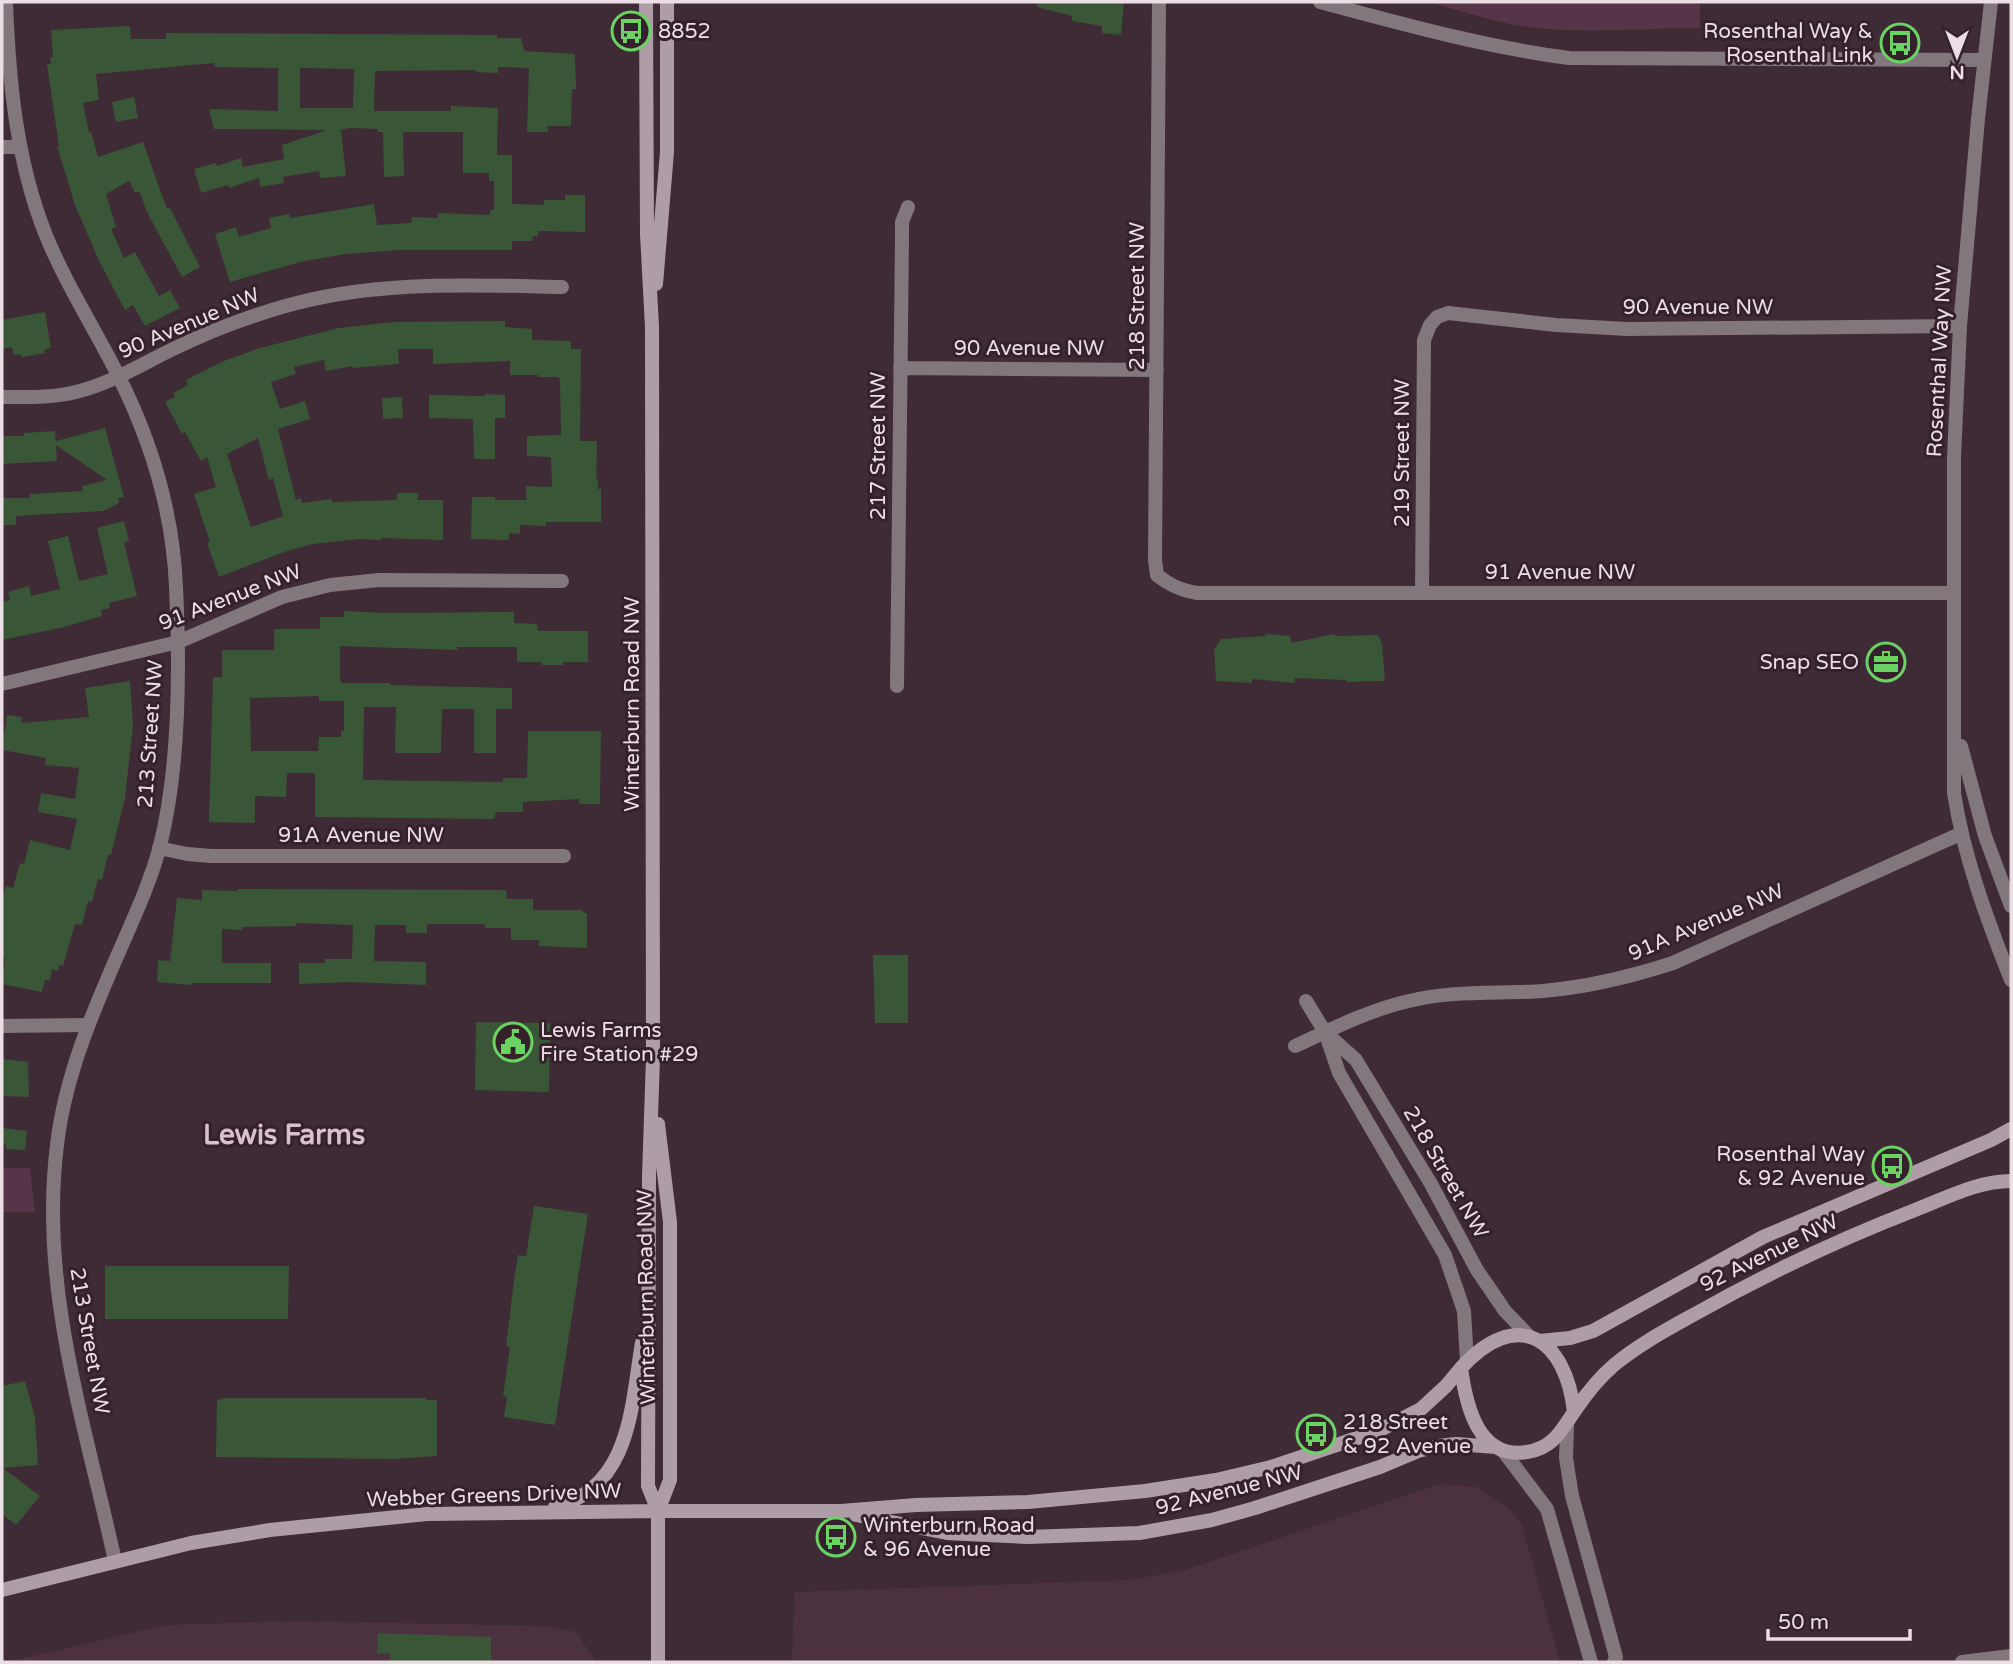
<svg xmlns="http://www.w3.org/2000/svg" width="2013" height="1664" font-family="'Varela Round',sans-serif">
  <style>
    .built { fill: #4c3241 }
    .green { fill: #563549 }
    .building { fill: #395636; fill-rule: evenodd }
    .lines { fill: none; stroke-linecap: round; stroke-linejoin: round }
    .minor { stroke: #81777c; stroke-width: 14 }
    .tertiary { stroke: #81777c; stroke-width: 14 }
    .secondary { stroke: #ae9da6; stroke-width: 14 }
    .labels { text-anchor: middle; stroke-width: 6; stroke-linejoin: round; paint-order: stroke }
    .poi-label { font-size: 21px; fill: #ebdee5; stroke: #34212c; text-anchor: start }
    .street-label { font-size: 21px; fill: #ebdee5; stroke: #34212c }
    .district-label { font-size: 28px; font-weight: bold; fill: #d9c0ce; stroke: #34212c }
  </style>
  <rect width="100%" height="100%" fill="#3e2b36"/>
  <path class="built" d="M1440,1484l37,3 30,20 15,18 38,137h-768l2,-70 334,-12 54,-9z
    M295,1621l247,5 34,6 20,30h-589l159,-37z"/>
  <path class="green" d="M1428,2h272v26c-57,0 -115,6 -173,-1 -31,-4 -67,-17 -99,-25z
    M2,1168h28l5,44h-33z"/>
  <path class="building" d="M1037,2h87l-3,33 -19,-2v-7l-30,-5v-5l-35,-9z
    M130,26l1,13h35v-6l331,2v3h24l3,13 51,3 1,35h-4l-1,37h-24l1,6h-21l2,-64 -31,-1v6l-22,-1v-2l-101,1 -1,40h77v-5l47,2 -1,47h15v49l32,1v-5h21v-5h20v37l-47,-1v5h-5l-1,5h-20v9h-111l-56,4 -45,8 -70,20 -15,-48 21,-7 3,10 32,-9 -2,-10 20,-4 1,4 84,-14 3,21 34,-2 1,-6 26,1v-5l52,2v-5h4v-29h-5v-8h-26v-41h-60l1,44 -20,1 -1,-45h-5v-3l-29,-1 -8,2 5,46 -26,2 -1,-7 -36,6 1,6 -24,4 -1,-9 -30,10 -1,-3 -27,8 -7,-24 22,-6 1,3 24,-8 2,9 41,-8 -2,-14 45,-15 -113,-1 -5,-20 69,2v-43l-63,-1 -1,-4 -118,11 3,26 -16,3 6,30 2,-1 7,25 45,-15 24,67 3,-1 30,59 -18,10 -34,-63 -9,-23 -4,2 -6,-12 -23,13 10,33 -5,2 13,29 11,-6 24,44 11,-6 10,18 -35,18 -12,-21 -8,5 -25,-47 -25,-58 -18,-59h2l-12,-82h4l-1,-7h3l-2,-27zM300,68l54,1 -1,39h-53z
    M134,97l4,21 -22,4 -4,-20z
    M45,312l6,36 -7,2 1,3 -24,4v-3l-7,1 -2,-8 -10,2v-29z
    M505,321v6l27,2v11l39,1v8h10l-1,92h17l-1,38h2v10h3v33h-55v4l-26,-1v9l-11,-1v7l-38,-1 1,-42h23v3h31v-14l26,1 -1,-29 -2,-1 -22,-1v-20l34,-1 -1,-56 -2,-2h-20v-2h-28v-14l-77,3v-15h-35l1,15 -47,4v-2l-26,5 -2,-11 -30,7 2,7 -25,8 9,27 25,-8 5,18 -32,10 18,71 5,-2 1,5 30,-4v3l65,-2v-7h21v7h25v40l-62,-2v2l-21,-1 -47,5 -26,7 -68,26 -12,-34 3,-1 -16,-48 22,-7 -9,-30 -6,4 -16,-29 -3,2 -17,-32 10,-5 -2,-4 15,-8 -2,-5 38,-19 36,-13 79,-20 54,-6zM258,438l11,42 4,-2 10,38 -32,11 -24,-73z
    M485,394l20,1v23h-10v41h-21l-1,-40 -44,-1v-23l56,1z
    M402,397l1,21 -20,1 -1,-21z
    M105,428l19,69 -6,1 1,5 -16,8 -87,5v9h-14v-27h28l-1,-4 54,-3 -1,-5 25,-6 -51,-35 1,16 -55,3v-28h22v-3l31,-2 1,10z
    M124,521l5,20 -5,2 13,53 -28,7 1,5 -9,2 1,6 -42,12 -58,12v-38l8,-2 -2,-8 21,-6 2,10 29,-7 -12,-48 20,-5 11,45 29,-7 -11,-46z
    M344,611l42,2 128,-1v11l23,1 1,7h50v31h-25v3h-21v-3h-25v-15h-60v3l-117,-4v30l1,7h49v2l122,3v21h-16v44h-22v-44h-32l-1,44h-46l1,-46h-32l-1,73 140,2v-4h24l1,-47h73l-1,73h-21v-5l-56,3v10h-27l-2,7 -179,-2v-44h-28l-1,24 -31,-1v27l-46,-1 4,-145h9v-27h52v-21h46v-12h24zM319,696v5h25v30h-3v6h-22l-1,14h-67l-1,-53z
    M1266,634l24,2 2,7 42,-9 2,2 42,-1 4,9 3,37 -39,1v-2l-51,-2v5l-43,-4v4l-36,-2 -2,-31 7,-11 44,-3z
    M130,681l3,45 -8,72 -14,57h-3l-6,25 -4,-1 -6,23 -4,-1 -6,24 -7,-1 -12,42 -4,-1 -1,6 -6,-2 -2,11h-5l-3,12 -40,-8 3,-26 -3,-1v-56l4,-15 7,2 7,-25 4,1 6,-24 40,10 7,-31 -39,-7 3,-19 34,6 4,-31 -34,-3 1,-7 -44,-8 5,-35 15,2 -1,6 68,-6 -4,-29z
    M238,889l268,1 1,9h26v11h50v3h4v35l-48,-2v-6h-28v-12h-26v-4h-58v9h-21v-8h-31l-1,36 52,1v23l-75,-3 -52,2v-21h26v-4h27l1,-34 -57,-2v3l-54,1v3l-20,-1v34h49v20h-80v2l-34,-3 1,-22 12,1 7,-63 25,2v-10l36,1z
    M873,955h35v68h-33z
    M476,1022l74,1 -1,69 -74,-2z
    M2,1059l26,3 1,35 -27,-1z
    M2,1128l25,3 -2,19 -19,-1v-5h-4z
    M534,1206l54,8 -33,211 -51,-8 3,-20 -4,-1 7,-49 -4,-1 8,-66 4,-25 8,1z
    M105,1266h184l-1,53h-183z
    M25,1381l10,36 3,48 -35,3 37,28 -24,29 -14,-11v-128z
    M226,1398h200v2h11v56l-42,3 -179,-2 1,-57z
    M378,1633l113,4v25h-101v-9l-13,1z"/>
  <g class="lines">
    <path class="minor" d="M1159,2l-4,558 2,15c12,10 23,15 40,18h756
      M2,147h18
      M900,368l257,2
      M2,397c25,0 50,1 74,-5 34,-8 66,-28 97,-43 35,-17 71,-31 109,-42 92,-27 185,-22 280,-20
      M1422,593l2,-253 6,-15 7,-8 11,-4 108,12 71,4 333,-3
      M2,684l176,-42 104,-45 48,-12 49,-5 183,1
      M897,686l5,-448v-16l6,-15
      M159,848l28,6 24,2h353
      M1306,1001l19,31 14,41 106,182 19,56 3,50
      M2,1026l86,-1
      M1326,1033l30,27 75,124 46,86 28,41 23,24
      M1295,1046c37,-17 74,-36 114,-45 44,-11 89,-7 134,-10 45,-4 87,-14 130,-28l287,-129
      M1567,1426l-1,32 6,38 44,161 -2,5
      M1504,1452l43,57 44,153
      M1962,1662l49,-6"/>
    <path class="tertiary" d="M6,2c3,79 10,157 39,231 20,50 50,96 74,144 33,66 54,136 57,210 4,82 4,179 -16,259 -9,34 -24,67 -38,99 -28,64 -57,130 -65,200 -18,142 28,278 58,416
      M1320,2c83,22 164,45 249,56l415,2
      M1991,2l-13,117 -18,207 -6,132v335c10,65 33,126 57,187
      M1961,746l24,90 26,70"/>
    <path class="secondary" d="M646,2l1,232 5,93 1,731 -4,118 -1,310 10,25
      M656,284l11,-132v-150
      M1540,1341l30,-3 23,-7 170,-94 228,-97 20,-11
      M1574,1412c-8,-74 -57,-106 -113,-44 5,37 17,92 66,84 27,-4 35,-23 49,-43 11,-16 24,-32 38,-44 24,-20 54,-36 81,-51 71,-40 145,-75 220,-104 31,-12 63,-29 96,-29
      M555,1507c76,-20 76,-100 87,-164
      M856,1515l91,18 81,4 111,-4 73,-13 43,-12 125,-41 38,-16 21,-5 17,-2 40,3
      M2,1590l189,-47 79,-13 157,-16 231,-3h183l75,-6 112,-3 117,-11 71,-11 55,-13 107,-36 43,-22 25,-23 15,-18
      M658,1662v-151l12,-31v-258l-12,-98"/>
  </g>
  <defs>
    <symbol id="bus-ring" viewBox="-11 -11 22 22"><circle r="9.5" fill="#34212c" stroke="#6bd363" stroke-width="1.5"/><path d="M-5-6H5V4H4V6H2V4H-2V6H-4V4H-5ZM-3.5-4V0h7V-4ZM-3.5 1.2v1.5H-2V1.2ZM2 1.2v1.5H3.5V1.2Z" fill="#6bd363"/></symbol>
    <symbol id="office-ring" viewBox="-11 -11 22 22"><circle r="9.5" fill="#34212c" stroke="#6bd363" stroke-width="1.5"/><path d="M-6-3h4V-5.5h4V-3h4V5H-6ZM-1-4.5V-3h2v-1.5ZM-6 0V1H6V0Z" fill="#6bd363"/></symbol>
    <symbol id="civic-ring" viewBox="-11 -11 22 22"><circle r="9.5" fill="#34212c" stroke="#6bd363" stroke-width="1.5"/><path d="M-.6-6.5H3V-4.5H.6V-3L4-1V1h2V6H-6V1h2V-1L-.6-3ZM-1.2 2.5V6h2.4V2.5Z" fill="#6bd363"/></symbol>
  </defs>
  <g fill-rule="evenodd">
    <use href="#bus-ring" x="609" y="9" width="44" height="44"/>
    <use href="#bus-ring" x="1878" y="21" width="44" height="44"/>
    <use href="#office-ring" x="1864" y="640" width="44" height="44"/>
    <use href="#civic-ring" x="491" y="1020" width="44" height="44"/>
    <use href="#bus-ring" x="1870" y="1144" width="44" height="44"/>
    <use href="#bus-ring" x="1294" y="1412" width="44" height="44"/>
    <use href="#bus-ring" x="814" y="1515" width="44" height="44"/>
  </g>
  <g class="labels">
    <g class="poi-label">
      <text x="658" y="38">8852</text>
      <text x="1873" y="38" text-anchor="end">Rosenthal Way &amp;<tspan x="1873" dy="24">Rosenthal Link</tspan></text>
      <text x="1859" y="669" text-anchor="end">Snap SEO</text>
      <text x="540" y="1037">Lewis Farms<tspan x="540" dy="24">Fire Station #29</tspan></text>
      <text x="1865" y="1161" text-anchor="end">Rosenthal Way<tspan x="1865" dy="24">&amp; 92 Avenue</tspan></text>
      <text x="1343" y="1429">218 Street<tspan x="1343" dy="24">&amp; 92 Avenue</tspan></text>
      <text x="863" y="1532">Winterburn Road<tspan x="863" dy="24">&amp; 96 Avenue</tspan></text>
    </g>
    <g class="street-label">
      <text transform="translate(1137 296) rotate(-90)" y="7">218 Street NW</text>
      <text x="1698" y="314">90 Avenue NW</text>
      <text transform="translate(189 323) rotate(-23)" y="7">90 Avenue NW</text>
      <text x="1029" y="355">90 Avenue NW</text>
      <text transform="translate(1939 361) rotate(-87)" y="7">Rosenthal Way NW</text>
      <text transform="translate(878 446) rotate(-90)" y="7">217 Street NW</text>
      <text transform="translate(1402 453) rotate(-90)" y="7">219 Street NW</text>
      <text x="1560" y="579">91 Avenue NW</text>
      <text transform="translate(230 597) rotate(-21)" y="7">91 Avenue NW</text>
      <text transform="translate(632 704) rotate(-90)" y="7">Winterburn Road NW</text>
      <text transform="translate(150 734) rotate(-86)" y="7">213 Street NW</text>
      <text x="361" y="842">91A Avenue NW</text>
      <text transform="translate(1706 922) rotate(-23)" y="7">91A Avenue NW</text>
      <text transform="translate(1446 1172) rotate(60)" y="7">218 Street NW</text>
      <text transform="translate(1769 1253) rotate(-26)" y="7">92 Avenue NW</text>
      <text transform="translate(646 1297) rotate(-91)" y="7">Winterburn Road NW</text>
      <text transform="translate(90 1341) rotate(80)" y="7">213 Street NW</text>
      <text transform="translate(1229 1490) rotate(-14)" y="7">92 Avenue NW</text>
      <text transform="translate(494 1495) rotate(-2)" y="7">Webber Greens Drive NW</text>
    </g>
    <g class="district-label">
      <text x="284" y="1144">Lewis Farms</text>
    </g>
  </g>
  <rect width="2013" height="1664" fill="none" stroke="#ebdee5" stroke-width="7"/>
  <g transform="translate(1957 56) rotate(180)" stroke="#34212c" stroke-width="5" paint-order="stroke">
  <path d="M0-5L12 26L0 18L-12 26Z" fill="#ebdee5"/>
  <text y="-10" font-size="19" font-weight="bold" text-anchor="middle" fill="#ebdee5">N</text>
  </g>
  <path d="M1768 1629v10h142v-10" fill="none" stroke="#ebdee5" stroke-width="3.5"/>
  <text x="1778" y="1629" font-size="21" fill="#ebdee5" stroke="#34212c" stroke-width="5" paint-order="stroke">50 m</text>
</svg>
